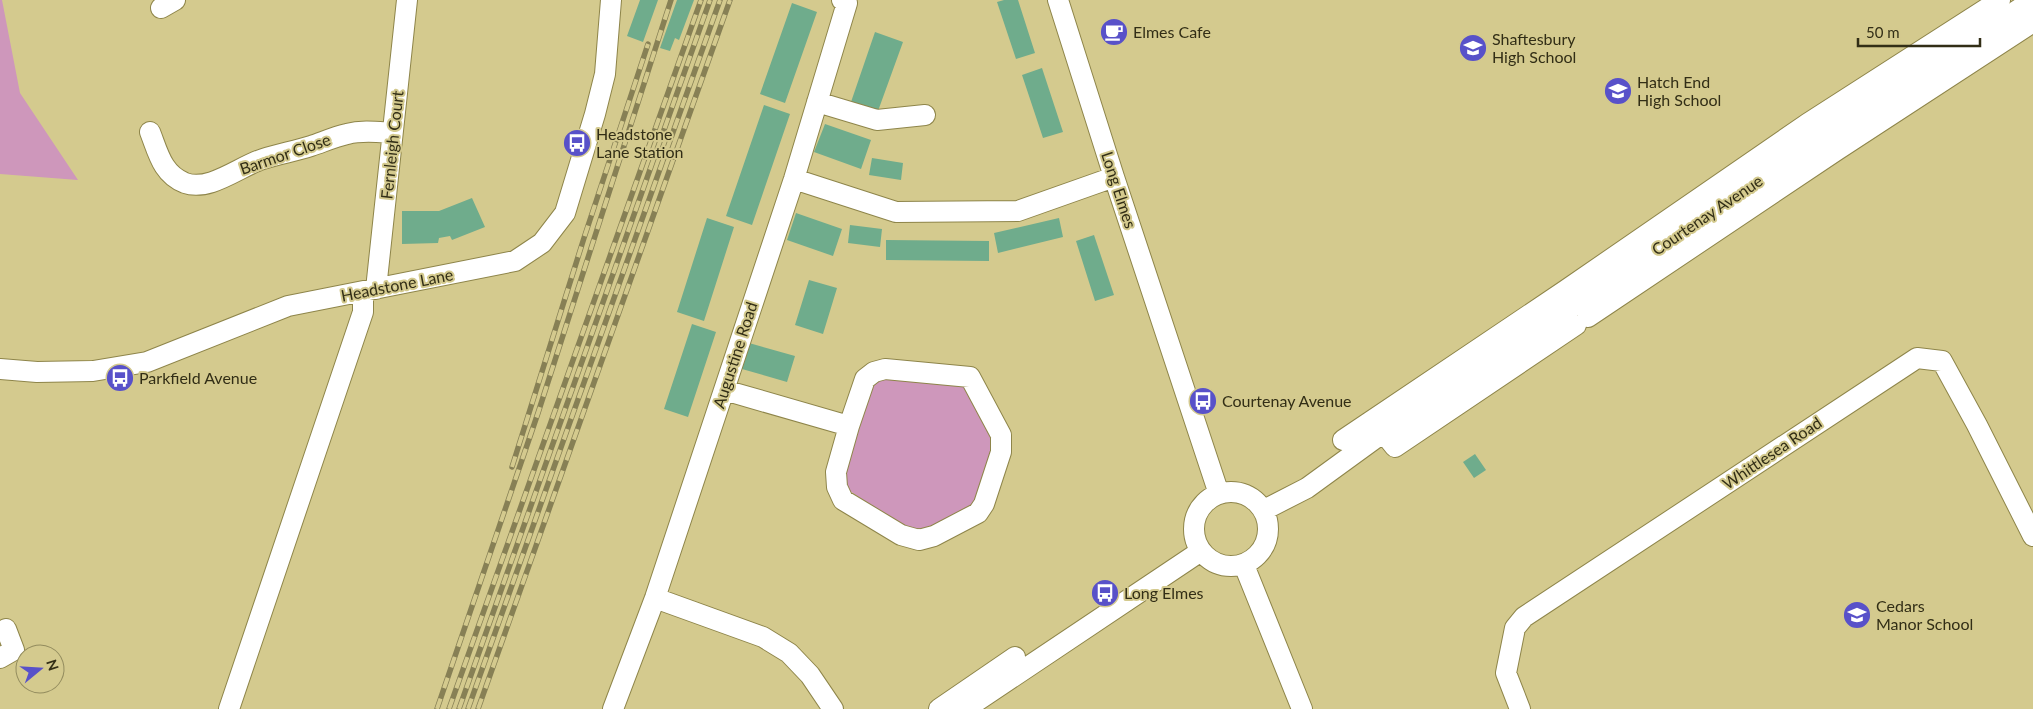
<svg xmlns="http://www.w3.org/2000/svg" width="2033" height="709" font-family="Lato,sans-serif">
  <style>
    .green { fill: #ce97bb }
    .building { fill: #6fac8c }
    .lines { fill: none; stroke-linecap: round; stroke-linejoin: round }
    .minor-casing { stroke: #8e854a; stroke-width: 22 }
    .minor { stroke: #fff; stroke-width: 20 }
    .rail-casing { stroke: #878055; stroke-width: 5.5 }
    .rail { stroke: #d4ca8e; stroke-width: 4; stroke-dasharray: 11; stroke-linecap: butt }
    .labels { text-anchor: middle; stroke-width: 4; stroke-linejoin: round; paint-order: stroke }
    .poi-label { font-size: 16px; fill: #322e16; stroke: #d4ca8e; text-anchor: start }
    .street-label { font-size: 16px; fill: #322e16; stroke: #d4ca8e }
  </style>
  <rect width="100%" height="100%" fill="#d4ca8e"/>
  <path class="green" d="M0,0h2l18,93 58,87 -78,-6z
    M874,378l91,4 30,57 -18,63 -61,33 -78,-52z"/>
  <path class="building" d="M640,0h18l-15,42 -16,-6z
    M677,0h17l-15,40 -4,-2 -5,13 -10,-3z
    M1004,0h14l17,53 -19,6 -19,-57z
    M792,3l25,9 -32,91 -25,-9z
    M875,32l28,10 -25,69 -27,-9z
    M1042,68l21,64 -20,6 -21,-63z
    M764,105l26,9 -38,111 -26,-9z
    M825,124l46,16 -10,29 -47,-17z
    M872,158l31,5 -2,17 -32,-5z
    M472,198l13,29 -33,13 -2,-4 -11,2 -1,5 -36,1v-33h37z
    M796,213l46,16 -9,27 -46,-16z
    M707,218l27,9 -30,94 -27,-9z
    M1059,218l4,19 -65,16 -4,-20z
    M850,225l32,4 -2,18 -32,-4z
    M1094,235l20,60 -19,6 -19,-60z
    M886,240l103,1v20l-103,-1z
    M809,280l28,8 -14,46 -28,-9z
    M692,324l24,8 -28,85 -24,-8z
    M749,343l46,13 -8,26 -45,-13z
    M1475,454l11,16 -12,8 -11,-16z"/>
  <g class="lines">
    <defs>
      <path id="minor" d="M1058,0l56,177 105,317
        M161,8l14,-8
        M817,102l60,18 48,-5
        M150,132c8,20 12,42 35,51 25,9 55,-17 78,-24 16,-5 32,-8 48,-13 12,-4 23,-9 36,-12 15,-4 30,-2 45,-1
        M794,179l102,33 122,-1 96,-34
        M376,289l31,-289
        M1588,317l249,-167 196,-128
        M0,369l37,3 56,-1 54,-9 141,-56 227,-45 27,-18 23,-30 30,-99 10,-40 6,-74
        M885,369l85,8 31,58v17l-17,52 -6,9 -44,23 -15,4 -18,-5 -58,-35 -6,-13 -1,-15 13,-46 16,-47 9,-7z
        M724,390l125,36
        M1375,422l20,25 181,-122
        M1343,440l223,-150 241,-166 193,-124
        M1194 529a37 37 0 1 1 74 0a37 37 0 1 1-74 0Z
        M1264,510l43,-22 77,-56 213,-142 220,-150 216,-140
        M1244,565l58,144
        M655,598l108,39 26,16 21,22 23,34
        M0,658l14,-8 -8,-21
        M229,709l134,-397v-20
        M613,709l42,-111 139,-419 53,-176 -5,-3
        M939,709l76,-52
        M965,709l236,-158
        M1520,709l-14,-36 9,-45 9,-11 393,-259 25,3 35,64 56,111"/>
    </defs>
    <use href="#minor" class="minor-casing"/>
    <use href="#minor" class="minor"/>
    <defs>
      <path id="rail" d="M512,467l72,-229 64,-194
        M437,709l101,-296 133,-413
        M449,709l252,-709
        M459,709l251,-709
        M468,709l252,-709
        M478,709l252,-709"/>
    </defs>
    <use href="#rail" class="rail-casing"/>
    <use href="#rail" class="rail"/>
  </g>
  <defs>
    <symbol id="cafe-disc" viewBox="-11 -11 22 22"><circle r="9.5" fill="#5851c9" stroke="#d4ca8e"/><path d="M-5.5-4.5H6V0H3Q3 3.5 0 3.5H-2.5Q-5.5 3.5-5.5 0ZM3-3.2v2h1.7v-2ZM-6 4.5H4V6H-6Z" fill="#fff"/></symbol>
    <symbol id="school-disc" viewBox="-11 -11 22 22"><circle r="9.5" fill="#5851c9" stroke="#d4ca8e"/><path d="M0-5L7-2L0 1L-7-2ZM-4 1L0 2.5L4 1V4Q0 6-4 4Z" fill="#fff"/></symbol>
    <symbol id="bus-disc" viewBox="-11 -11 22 22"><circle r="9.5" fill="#5851c9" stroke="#d4ca8e"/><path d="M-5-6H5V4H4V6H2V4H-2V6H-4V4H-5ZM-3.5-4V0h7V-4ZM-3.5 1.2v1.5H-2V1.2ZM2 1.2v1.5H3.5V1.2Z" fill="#fff"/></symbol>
  </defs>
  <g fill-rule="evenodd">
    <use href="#cafe-disc" x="1098" y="16" width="32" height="32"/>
    <use href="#school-disc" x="1457" y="32" width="32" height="32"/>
    <use href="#school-disc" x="1602" y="75" width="32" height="32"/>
    <use href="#bus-disc" x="561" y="127" width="32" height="32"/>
    <use href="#bus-disc" x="104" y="362" width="32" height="32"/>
    <use href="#bus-disc" x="1187" y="385" width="32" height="32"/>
    <use href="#bus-disc" x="1089" y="577" width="32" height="32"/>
    <use href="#school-disc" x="1841" y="599" width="32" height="32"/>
  </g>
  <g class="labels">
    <g class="poi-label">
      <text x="1133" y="38">Elmes Cafe</text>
      <text x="1492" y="45">Shaftesbury<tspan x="1492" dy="18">High School</tspan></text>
      <text x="1637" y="88">Hatch End<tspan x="1637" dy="18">High School</tspan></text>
      <text x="596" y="140">Headstone<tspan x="596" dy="18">Lane Station</tspan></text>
      <text x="139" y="384">Parkfield Avenue</text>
      <text x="1222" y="407">Courtenay Avenue</text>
      <text x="1124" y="599">Long Elmes</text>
      <text x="1876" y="612">Cedars<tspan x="1876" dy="18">Manor School</tspan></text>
    </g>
    <g class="street-label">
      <text transform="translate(392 145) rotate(-84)" y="6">Fernleigh Court</text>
      <text transform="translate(285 154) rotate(-19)" y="6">Barmor Close</text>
      <text transform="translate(1119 190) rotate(72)" y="6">Long Elmes</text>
      <text transform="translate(1707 215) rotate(-34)" y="6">Courtenay Avenue</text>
      <text transform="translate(397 285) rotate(-11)" y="6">Headstone Lane</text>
      <text transform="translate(735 355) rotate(-72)" y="6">Augustine Road</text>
      <text transform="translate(1772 453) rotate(-34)" y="6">Whittlesea Road</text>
    </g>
  </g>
  <g transform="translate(40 669) rotate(72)"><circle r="24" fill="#d4ca8e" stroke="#938c5e"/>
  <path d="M0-4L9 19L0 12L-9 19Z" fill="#5851c9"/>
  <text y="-8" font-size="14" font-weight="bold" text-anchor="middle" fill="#322e16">N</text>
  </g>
  <path d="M1858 38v8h122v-8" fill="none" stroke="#322e16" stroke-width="2.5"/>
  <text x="1866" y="38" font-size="15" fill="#322e16" stroke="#d4ca8e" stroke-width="4" paint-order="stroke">50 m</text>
</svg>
